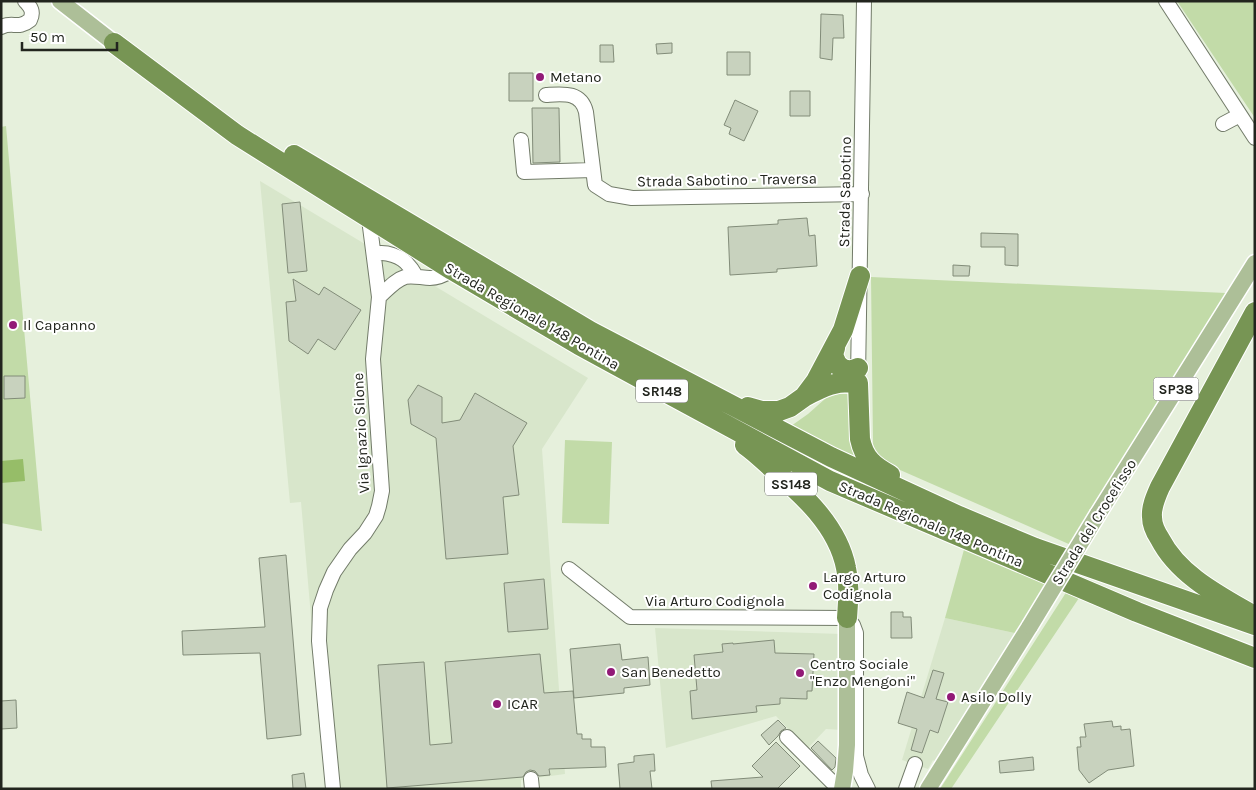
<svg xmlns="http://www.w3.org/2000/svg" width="1256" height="790" font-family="Karla,sans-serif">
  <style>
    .built { fill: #d8e6cb }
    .green { fill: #c2dba8 }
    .water { fill: #96bd68 }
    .building { fill: #c8d2be; stroke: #828c79 }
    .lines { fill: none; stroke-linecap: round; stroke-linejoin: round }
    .minor-casing { stroke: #727b69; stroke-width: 16 }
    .major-casing { stroke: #fff; stroke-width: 19 }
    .highway-casing { stroke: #fff; stroke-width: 22 }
    .minor { stroke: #fff; stroke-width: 14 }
    .major { stroke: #adbf98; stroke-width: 16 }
    .highway { stroke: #779554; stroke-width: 20 }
    .major-bridge-casing { stroke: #fff; stroke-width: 19; stroke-linecap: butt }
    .major-bridge { stroke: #adbf98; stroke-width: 16 }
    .poi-dot { fill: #921a77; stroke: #fff; stroke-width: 2 }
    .labels { text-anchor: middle; stroke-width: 4; stroke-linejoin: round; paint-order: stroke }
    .shield { fill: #fff; stroke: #646662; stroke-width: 1 }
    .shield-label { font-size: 14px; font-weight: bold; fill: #22251e }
    .poi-label { font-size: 15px; fill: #22251e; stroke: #fff; text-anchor: start }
    .street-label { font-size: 15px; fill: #22251e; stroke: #fff }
  </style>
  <rect width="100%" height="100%" fill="#e6f0dc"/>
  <path class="built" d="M260,181l328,197 -46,71 23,325 -44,6v9h-195l-25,-287 -11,1z
    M945,618l74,16 -80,131 -6,-5 -5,9 -26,-9z
    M655,628l187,6v96l-16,-1 -19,20 -31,-33 -110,32z"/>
  <path class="green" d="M1177,1h78v117z
    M6,126l36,405 -41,-8v-396z
    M871,277l355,16 -155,252 -180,-79 -14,-8 -4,-14z
    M838,394h17l1,64 -65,-32 17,-12 18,-16z
    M565,440l47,2 -3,82 -47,-1z
    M965,546l84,34 -30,54 -74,-16z
    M1067,591l12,7 -128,191h-11z"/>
  <path class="water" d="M23,459l2,22 -24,2v-22z"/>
  <path class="building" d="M821,14l22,1 1,23h-11l-1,22 -12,-2z
    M672,43v10l-15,1 -1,-10z
    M600,45h13l1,17h-14z
    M727,52h23v23h-23z
    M509,73h24v28h-24z
    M790,91h20v25h-20z
    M735,100l23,11 -14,30 -15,-7 2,-6 -7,-3z
    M532,108h27l1,54 -27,1z
    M300,202l7,69 -19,2 -6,-69z
    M807,218l2,18 6,-1 2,31 -40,3v3l-47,3 -2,-48 50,-3v-4z
    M981,233l37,1v32l-13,-1v-18h-24z
    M953,265l17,1 -1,10h-16z
    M293,279l26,16 5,-8 37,23 -26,40 -17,-11 -10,15 -19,-13 -3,-39 10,-1z
    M4,376h21v22l-21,1z
    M418,385l24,12v26l18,-3 15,-27 52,30 -14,23 6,49 -16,2 5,57 -62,5 -10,-121 -25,-14 -3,-24z
    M286,555l15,180 -34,4 -7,-86 -77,2 -1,-24 83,-4 -6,-69z
    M544,579l4,50 -40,3 -4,-49z
    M891,612h12v5h8l1,21h-21z
    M774,640l1,13 39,1 -2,37h-5v8l-27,-1v6l-24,2 1,6 -65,7 -2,-28 7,-1 -3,-35 29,-3 -1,-8 11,-1v1z
    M620,644l2,16 26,-3 2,28 -26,3v5l-50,5 -4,-49z
    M540,654l4,39 29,-2 4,43h5v5h9v8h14l1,20 -57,2 1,6 -11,1 -4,-5 -5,-1 -4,2 -3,5 -136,11 -9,-123 46,-3 6,83 22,-2 -7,-81z
    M933,670l11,3 -8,26 12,3 -10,31 -8,-3 -8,23 -11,-3 6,-21 -19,-6 9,-31 17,6z
    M16,700l1,28 -16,1v-28z
    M778,720l8,8 -5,3 -3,5 -9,9 -8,-10z
    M1112,721l1,6 8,-1v4l9,-1 4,37 -26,4 -19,13 -10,-13 -2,-23h4l-1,-10h6l-2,-13z
    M818,741l18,17 -1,9 -3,3 -21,-22z
    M776,742l24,24 -23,23h-65l-1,-8 52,-4 -11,-11z
    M654,754l1,17h-5l2,18h-32l-2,-25 16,-2v-6z
    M1033,757l1,13 -34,3 -1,-12z
    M304,773l2,16h-13l-1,-14z"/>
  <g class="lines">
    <defs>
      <path id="minor" d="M1166,1l89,137
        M1,27c12,-6 17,3 29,-7 4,-8 1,-13 -5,-19
        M546,95c16,-1 35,-4 40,17l9,73 14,9 23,4 230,-4
        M1223,124l17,-9
        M521,140l3,32 69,-2
        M375,254c10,-3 27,2 34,12 3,3 5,7 7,10
        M379,297c8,-7 16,-17 26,-20 8,-2 17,1 25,1 8,0 16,-4 22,-8
        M858,377l6,-376
        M569,569l61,48 217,1 6,7 3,8v123l5,19 7,14
        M787,737l45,45 10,4
        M531,779l1,10
        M333,789l-14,-148 1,-33 6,-18 8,-18 16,-23 15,-16 11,-17 3,-10 3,-15 -9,-132 6,-62 -10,-78
        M906,789l9,-25"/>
      <path id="major" d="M60,1l54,42
        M1098,514l157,-251
        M842,789l3,-18 2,-26v-127
        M928,789l102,-163"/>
      <path id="highway" d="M114,43l123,92 35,22 180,113 127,75 90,49 161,87 307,131 118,46
        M294,155l296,176 241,126 128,59 76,32 220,77
        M835,348c-1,3 -2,6 -1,9 3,12 14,16 24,11
        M804,397c19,-10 32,-17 54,-14l2,56c4,19 13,27 30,36
        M748,407l14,4h17l11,-4 14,-10 12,-16 27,-51 17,-54
        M745,445c10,7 18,15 27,23 31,27 66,58 74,100 4,17 2,34 1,50
        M1249,613c-33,-19 -71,-39 -89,-74 -4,-6 -8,-15 -8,-22 -1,-10 4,-21 8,-30l95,-175"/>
    </defs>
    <use href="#minor" class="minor-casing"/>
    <use href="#major" class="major-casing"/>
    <use href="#highway" class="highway-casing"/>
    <use href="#minor" class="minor"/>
    <use href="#major" class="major"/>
    <use href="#highway" class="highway"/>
    <defs>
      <path id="major-bridge" d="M1030,626l68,-112"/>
    </defs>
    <use href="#major-bridge" class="major-bridge-casing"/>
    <use href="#major-bridge" class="major-bridge"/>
  </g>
  <g class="poi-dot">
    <circle cx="540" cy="77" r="5"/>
    <circle cx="13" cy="325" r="5"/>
    <circle cx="813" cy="586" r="5"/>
    <circle cx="611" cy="672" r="5"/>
    <circle cx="800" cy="673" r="5"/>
    <circle cx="951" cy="697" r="5"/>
    <circle cx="497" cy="704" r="5"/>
  </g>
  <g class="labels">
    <g class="shield">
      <rect x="1153.5" y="377.5" width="45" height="23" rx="4"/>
      <rect x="636" y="379.5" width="52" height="23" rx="4"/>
      <rect x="765" y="472.5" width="52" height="23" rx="4"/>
    </g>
    <g class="shield-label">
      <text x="1176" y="394">SP38</text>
      <text x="662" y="396">SR148</text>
      <text x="791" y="489">SS148</text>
    </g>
    <g class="poi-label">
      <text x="550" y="82">Metano</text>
      <text x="23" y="330">Il Capanno</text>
      <text x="823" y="582">Largo Arturo<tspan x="823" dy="17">Codignola</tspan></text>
      <text x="810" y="669">Centro Sociale<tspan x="810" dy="17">"Enzo Mengoni"</tspan></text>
      <text x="621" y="677">San Benedetto</text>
      <text x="961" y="702">Asilo Dolly</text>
      <text x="507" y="709">ICAR</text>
    </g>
    <g class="street-label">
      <text transform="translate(727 180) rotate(-1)" y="5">Strada Sabotino - Traversa</text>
      <text transform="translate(845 192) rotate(-89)" y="5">Strada Sabotino</text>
      <text transform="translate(532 316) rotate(30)" y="5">Strada Regionale 148 Pontina</text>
      <text transform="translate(361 433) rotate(-93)" y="5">Via Ignazio Silone</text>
      <text transform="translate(1094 522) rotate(-58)" y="5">Strada del Crocefisso</text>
      <text transform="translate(931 524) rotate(23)" y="5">Strada Regionale 148 Pontina</text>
      <text x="715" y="606">Via Arturo Codignola</text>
    </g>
  </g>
  <rect width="1256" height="790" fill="none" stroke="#22251e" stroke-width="5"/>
  <path d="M22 42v8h95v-8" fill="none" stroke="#22251e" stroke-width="2.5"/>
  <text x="30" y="42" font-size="15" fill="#22251e" stroke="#ffffff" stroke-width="4" paint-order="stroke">50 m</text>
</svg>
